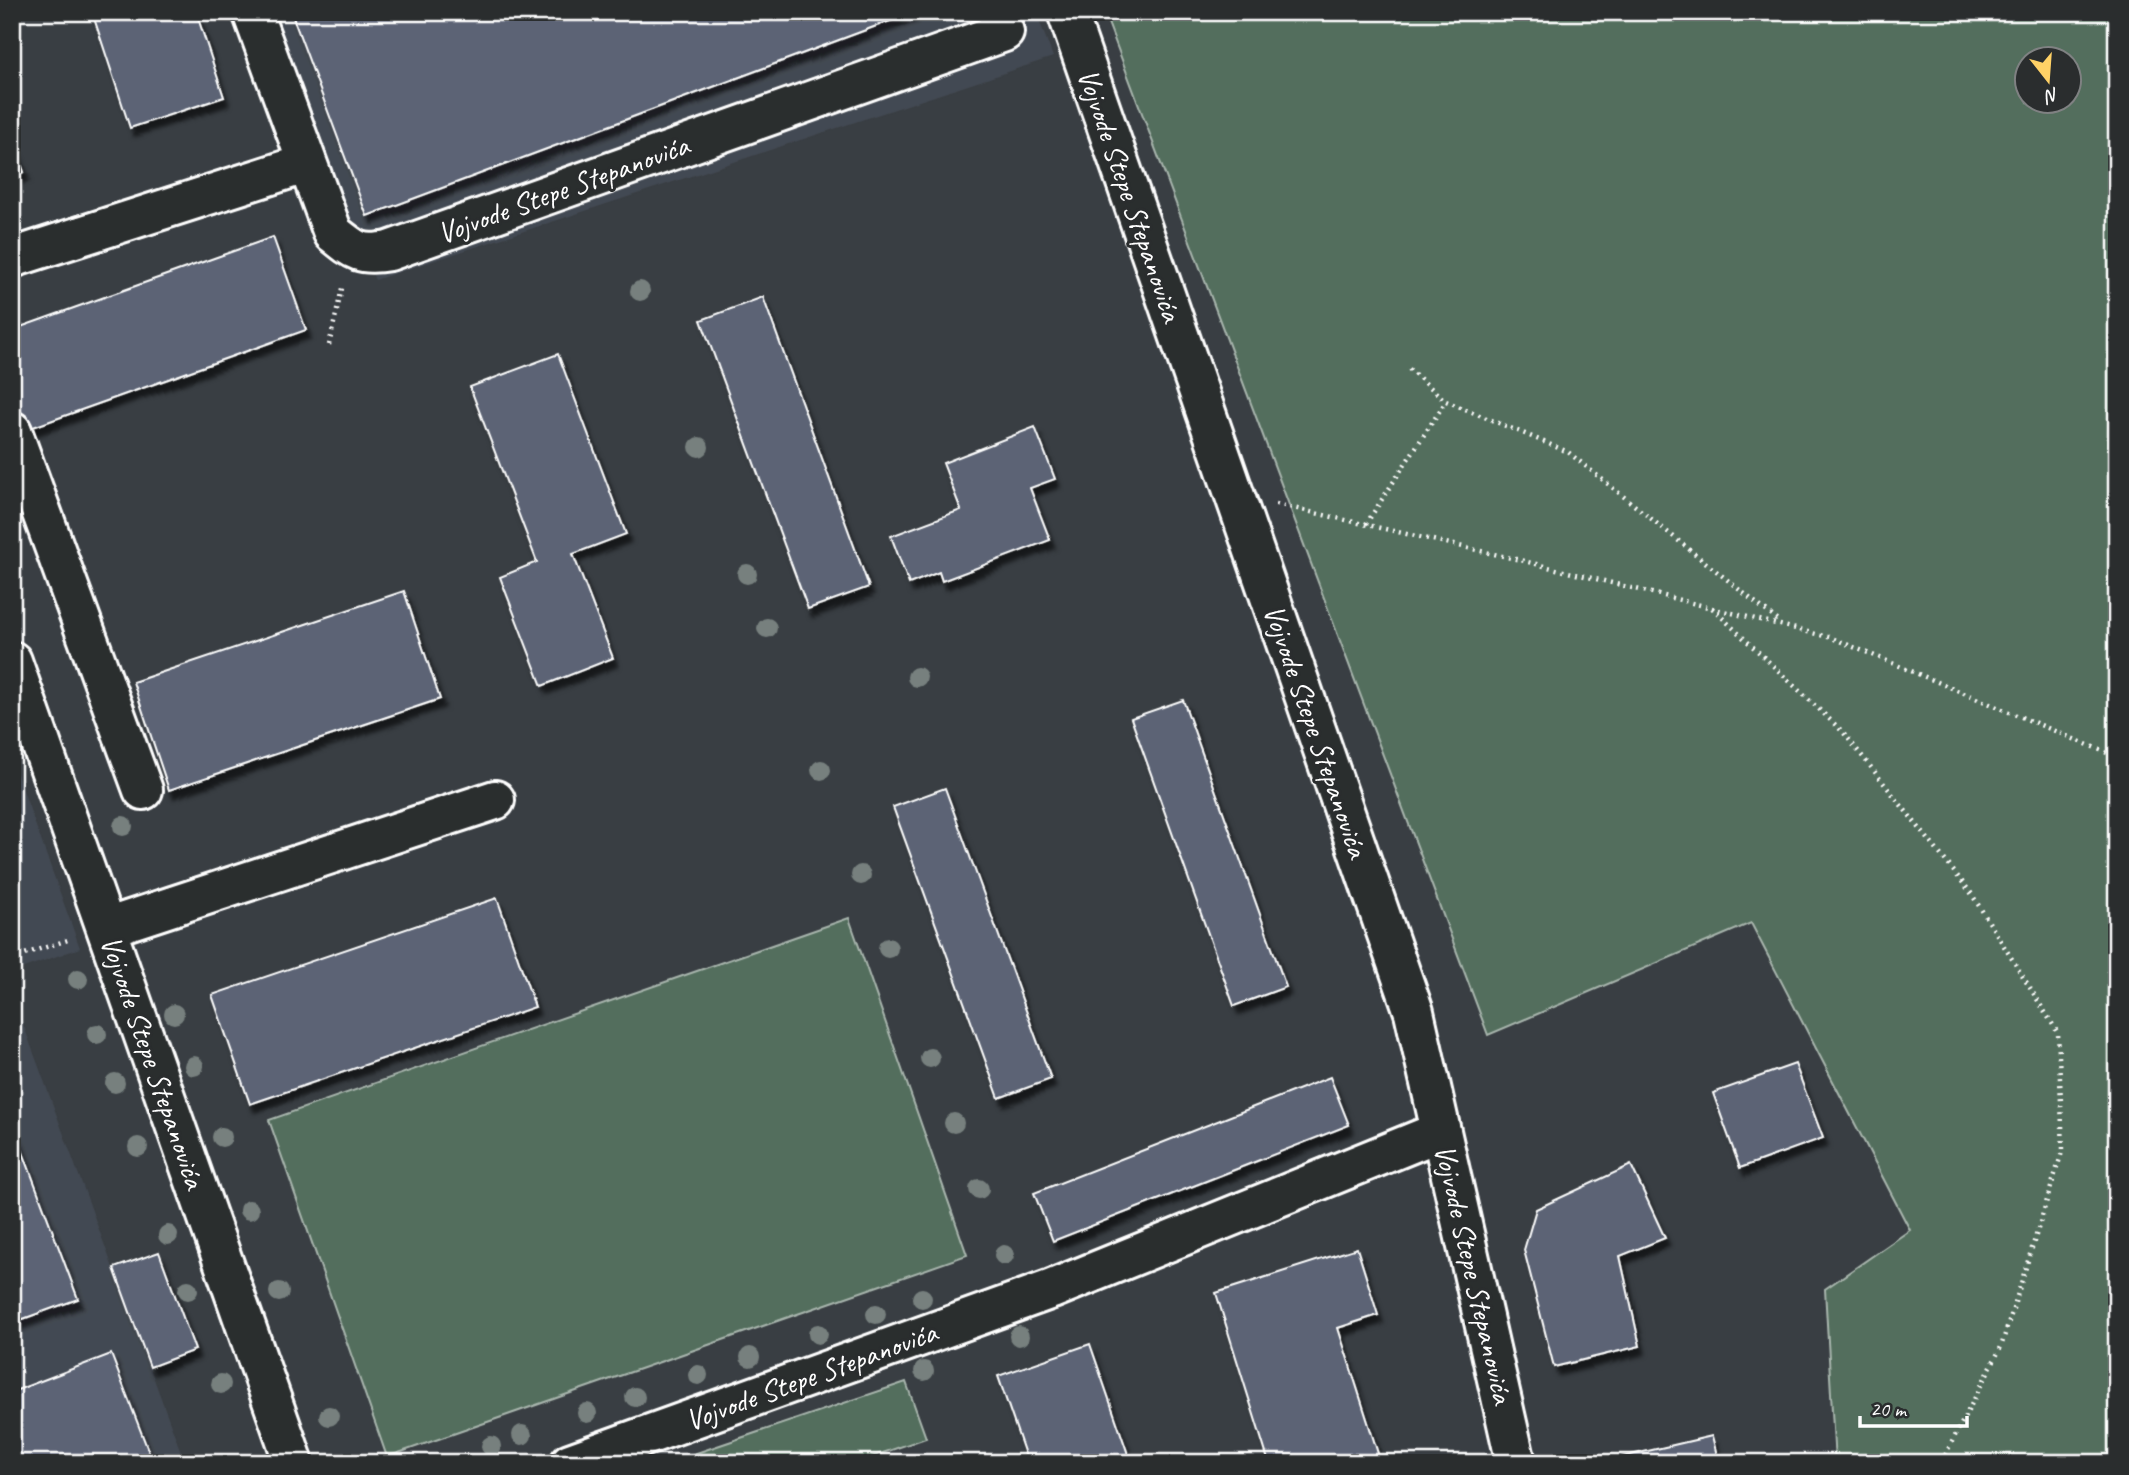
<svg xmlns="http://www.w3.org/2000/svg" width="2129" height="1475" font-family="Caveat,sans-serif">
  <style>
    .built { fill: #434952 }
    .green { fill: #536e5d; stroke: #a9b6ae; stroke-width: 2; fill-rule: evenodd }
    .building { fill: #5b6475; stroke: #fff; stroke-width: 2; filter: url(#shadow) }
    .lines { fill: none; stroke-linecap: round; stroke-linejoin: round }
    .minor-casing { stroke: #fff; stroke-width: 44 }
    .path { stroke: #fff; stroke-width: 4.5; stroke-dasharray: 2 5; stroke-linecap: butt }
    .minor { stroke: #2a2d2e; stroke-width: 38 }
    .tree { fill: #77807e }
    .labels { text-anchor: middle; stroke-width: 6; stroke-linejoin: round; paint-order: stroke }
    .street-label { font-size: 30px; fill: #fff; stroke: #2a2d2e }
  </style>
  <defs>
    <filter id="shadow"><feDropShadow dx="4.5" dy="8" stdDeviation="2" flood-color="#0009"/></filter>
  </defs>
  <rect width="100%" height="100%" fill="#393e43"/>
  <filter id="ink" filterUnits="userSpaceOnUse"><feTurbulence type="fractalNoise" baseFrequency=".0143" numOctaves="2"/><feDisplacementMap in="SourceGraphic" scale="14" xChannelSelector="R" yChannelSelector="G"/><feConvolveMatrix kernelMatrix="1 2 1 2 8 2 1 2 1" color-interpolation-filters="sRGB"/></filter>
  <g filter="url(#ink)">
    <path class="built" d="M263,12h773l17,45 -678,223z
      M16,771l64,177 -68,24v-200z
      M12,994l173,469h-173z"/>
    <path class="green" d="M1104,12h1013v1451h-282l-10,-174 85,-59 -159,-307 -263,112zM2028,60h42v42h-42z
      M849,918l118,337 -580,202 -118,-337z
      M906,1382l20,56 -72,25h-187z"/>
    <path class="building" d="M92,12h104l28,85 -94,31z
      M291,12h623l-547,204z
      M12,140l12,32 -12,5z
      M273,237l33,93 -284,101 -10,-27v-74z
      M763,297l106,290 -61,22 -107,-289z
      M558,354l68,180 -53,20 40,104 -71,28 -42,-109 37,-15 -67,-175z
      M1035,427l20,52 -25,9 20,52 -108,41 -3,-9 -30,12 -18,-48 70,-26 -18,-47z
      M404,591l36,108 -271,91 -36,-108z
      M1183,700l103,287 -52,19 -103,-288z
      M945,788l106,291 -52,19 -106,-291z
      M497,898l38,109 -285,97 -38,-109z
      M1795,1064l28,74 -83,30 -27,-75z
      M1330,1077l19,48 -296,116 -19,-48z
      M12,1123l66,176 -66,24z
      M1631,1165l34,73 -45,18 20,90 -86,21 -30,-117 12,-41z
      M1357,1248l21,67 -40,13 43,135h-112l-53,-170z
      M159,1252l36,98 -45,17 -36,-99z
      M1090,1344l41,119h-103l-30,-87z
      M111,1354l42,109h-73l-3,-8 -22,8h-36l-7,-18v-53z
      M1712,1436l7,27h-96l-1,-6z"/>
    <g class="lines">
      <defs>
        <path id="minor" d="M252,12l81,221c22,18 27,23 56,18l615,-219 -7,-20
          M1067,12l347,1000 102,451
          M12,258l293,-94
          M12,431l131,359
          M12,661l282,802
          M106,928l389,-128
          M570,1463l482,-174 389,-158"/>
      </defs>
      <use href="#minor" class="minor-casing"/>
      <path class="path" d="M329,345l14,-61
        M1409,369l37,32 122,51 213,171
        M1276,504l244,56 312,78 285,119
        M1366,524l80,-123
        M1712,608l131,124 128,161 87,140 5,116 -62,198 -60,116
        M12,958l59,-19"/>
      <use href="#minor" class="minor"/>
    </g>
    <g class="tree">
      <circle cx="640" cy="291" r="10"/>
      <circle cx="699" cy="447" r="10"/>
      <circle cx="747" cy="574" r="10"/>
      <circle cx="767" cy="628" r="10"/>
      <circle cx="917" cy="677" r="10"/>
      <circle cx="821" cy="770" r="10"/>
      <circle cx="123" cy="826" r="10"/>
      <circle cx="861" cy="875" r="10"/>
      <circle cx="888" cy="948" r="10"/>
      <circle cx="78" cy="979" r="10"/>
      <circle cx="174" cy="1014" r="10"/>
      <circle cx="97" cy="1034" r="10"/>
      <circle cx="930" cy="1058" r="10"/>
      <circle cx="194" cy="1066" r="10"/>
      <circle cx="115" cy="1083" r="10"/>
      <circle cx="954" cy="1123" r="10"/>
      <circle cx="222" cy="1137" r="10"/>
      <circle cx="138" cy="1147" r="10"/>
      <circle cx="979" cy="1189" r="10"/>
      <circle cx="249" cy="1210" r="10"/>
      <circle cx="168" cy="1235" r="10"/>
      <circle cx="1004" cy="1255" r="10"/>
      <circle cx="188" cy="1290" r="10"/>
      <circle cx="279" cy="1292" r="10"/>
      <circle cx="922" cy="1298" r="10"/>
      <circle cx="876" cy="1314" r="10"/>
      <circle cx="818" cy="1334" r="10"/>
      <circle cx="1019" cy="1336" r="10"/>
      <circle cx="750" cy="1357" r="10"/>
      <circle cx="924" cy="1371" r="10"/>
      <circle cx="698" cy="1375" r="10"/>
      <circle cx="221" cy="1384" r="10"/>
      <circle cx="635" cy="1397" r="10"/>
      <circle cx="587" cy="1413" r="10"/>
      <circle cx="329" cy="1416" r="10"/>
      <circle cx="522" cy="1435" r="10"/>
      <circle cx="491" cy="1446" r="10"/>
    </g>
  </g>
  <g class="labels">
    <g class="street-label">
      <text transform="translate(563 189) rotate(-20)" y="10">Vojvode Stepe Stepanovića</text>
      <text transform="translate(1130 195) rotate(71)" y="10">Vojvode Stepe Stepanovića</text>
      <text transform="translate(1316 731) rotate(71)" y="10">Vojvode Stepe Stepanovića</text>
      <text transform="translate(153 1062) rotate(71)" y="10">Vojvode Stepe Stepanovića</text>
      <text transform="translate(1474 1274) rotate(77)" y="10">Vojvode Stepe Stepanovića</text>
      <text transform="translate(811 1376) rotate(-20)" y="10">Vojvode Stepe Stepanovića</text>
    </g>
  </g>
  <rect width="2129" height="1475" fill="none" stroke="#2a2d2e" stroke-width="42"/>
  <rect x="21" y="21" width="2087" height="1433" fill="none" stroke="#fff" stroke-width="2.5" filter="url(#ink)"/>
  <g transform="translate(2048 80) rotate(163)"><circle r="33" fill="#2a2d2e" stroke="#7f8182" stroke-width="2"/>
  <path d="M0-5L12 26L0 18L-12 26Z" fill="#ffd166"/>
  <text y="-10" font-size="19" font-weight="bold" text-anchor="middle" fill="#ffffff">N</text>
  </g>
  <path d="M1860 1416v10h107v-10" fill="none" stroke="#ffffff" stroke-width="3.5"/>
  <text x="1870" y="1416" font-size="21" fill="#ffffff" stroke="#2a2d2e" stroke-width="5" paint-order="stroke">20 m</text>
</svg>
